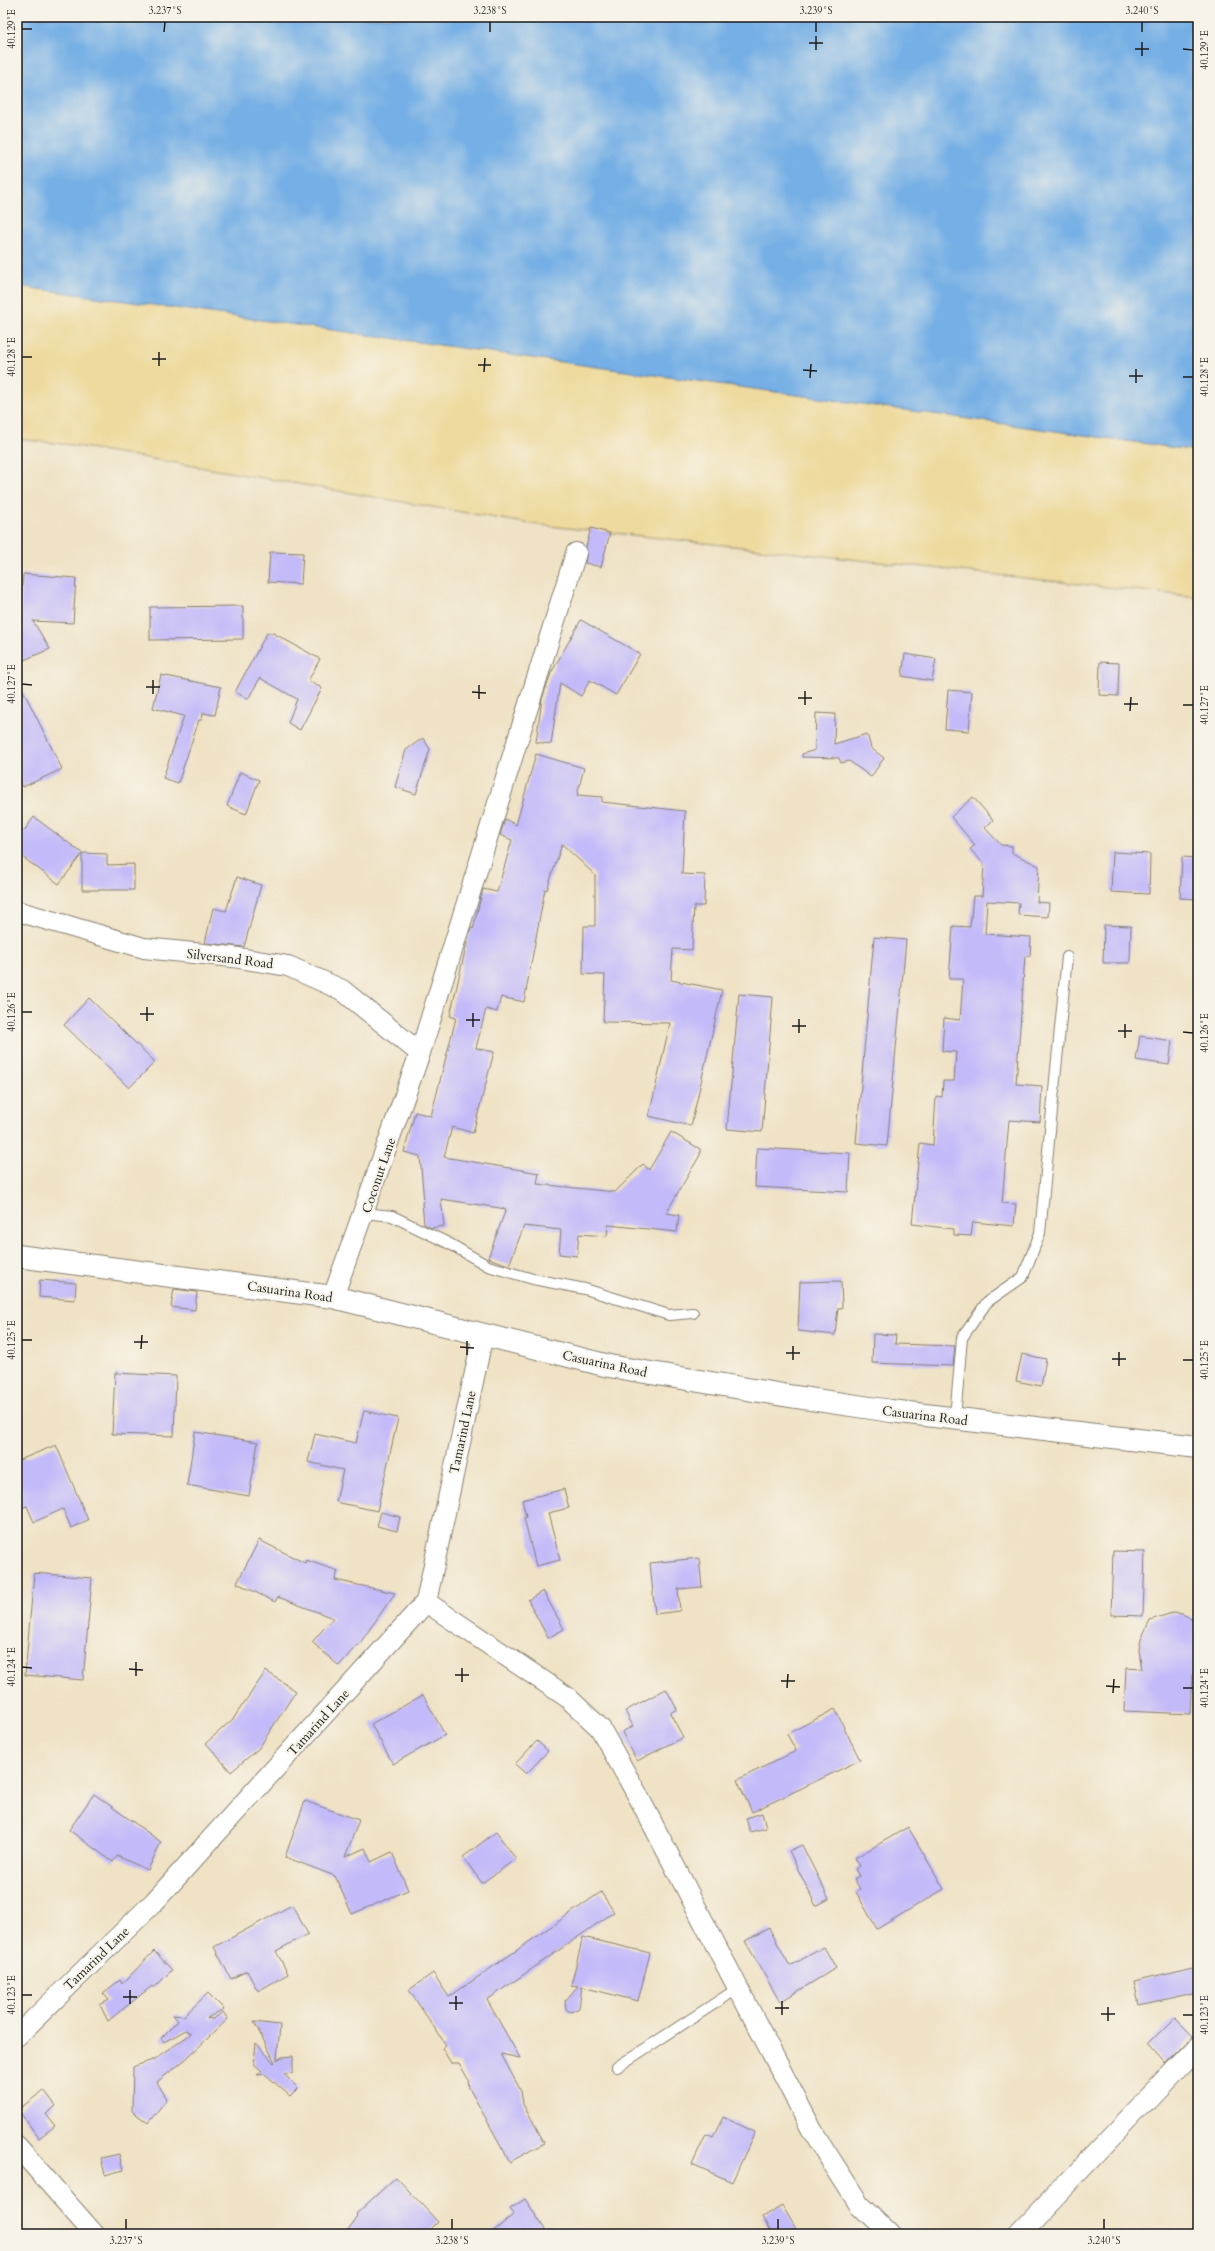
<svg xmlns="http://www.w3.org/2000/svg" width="1215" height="2251" font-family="Cardo,serif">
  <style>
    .sand { fill: #eeda9e; stroke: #857b5d }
    .water { fill: #74afe5; stroke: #486680 }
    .building { fill: #c3baf9 }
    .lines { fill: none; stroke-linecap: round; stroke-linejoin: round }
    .service-casing { stroke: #867f70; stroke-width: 12 }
    .minor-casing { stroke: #867f70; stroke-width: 22 }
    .tertiary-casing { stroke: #867f70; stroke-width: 24 }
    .service { stroke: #fff; stroke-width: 10 }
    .minor { stroke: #fff; stroke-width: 20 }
    .tertiary { stroke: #fff; stroke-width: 22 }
    .ticks { fill: none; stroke: #1c1c1c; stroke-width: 1.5 }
    .labels { text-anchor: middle; stroke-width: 4; stroke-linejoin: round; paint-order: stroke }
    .street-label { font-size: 13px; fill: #1c1c1c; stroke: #f7f3e8 }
    .neatline { fill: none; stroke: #1c1c1c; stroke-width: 1.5 }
    .ticks-label { font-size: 10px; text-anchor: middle; fill: #1c1c1c }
  </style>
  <rect width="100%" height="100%" fill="#f7f3e8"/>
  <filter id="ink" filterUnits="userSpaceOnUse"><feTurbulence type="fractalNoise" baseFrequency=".025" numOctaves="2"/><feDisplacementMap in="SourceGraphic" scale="8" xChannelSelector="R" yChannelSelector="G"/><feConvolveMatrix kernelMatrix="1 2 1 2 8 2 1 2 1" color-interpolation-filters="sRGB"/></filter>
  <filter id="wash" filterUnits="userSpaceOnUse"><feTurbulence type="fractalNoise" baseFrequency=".012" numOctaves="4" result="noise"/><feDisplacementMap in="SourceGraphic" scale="16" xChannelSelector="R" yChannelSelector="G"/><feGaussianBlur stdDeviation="0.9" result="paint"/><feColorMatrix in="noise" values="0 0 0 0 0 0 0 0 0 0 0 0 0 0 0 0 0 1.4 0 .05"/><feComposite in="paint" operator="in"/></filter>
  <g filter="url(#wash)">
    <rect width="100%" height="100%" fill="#efe2c5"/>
    <path class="sand" d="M17,284l1181,167v146l-667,-73 -460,-79 -54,-6z"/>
    <path class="water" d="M17,17h1181v434l-1181,-165z"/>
    <g id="blocks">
      <path class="building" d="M591,528l19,5 -9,34 -16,-4 2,-12 -1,-4z
        M270,552l33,1 -2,31 -33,-2z
        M23,574l53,4 -3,45 -40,-2 17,28 -33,14v-36l2,-1z
        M243,606v33l-93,1v-33z
        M581,620l59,34 -24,41 -26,-15 -9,16 -21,-13 -9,61 -15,-2 6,-43 9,-26z
        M267,633h6l47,26 -12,22 14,7 -22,42 -12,-7 9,-24 -37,-21 -12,21 -13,-7z
        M905,654l31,5 -4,22 -30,-5z
        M1100,662l19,1 -1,33 -19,-1z
        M161,675l60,12 -6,28 -12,-2 -1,7h-3l-21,63 -15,-5 21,-62 -31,-8z
        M17,678l45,91 -39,18 -6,-16z
        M948,690l24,2 -3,39 -24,-2z
        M816,713l19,1 -1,30 33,-10 4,14 13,10 -13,19 -22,-16 -8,2 -2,-5 -37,-1v-3l13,-4z
        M423,738l7,11 -14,45 -21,-7 11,-37z
        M536,754l48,14 -7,27 25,2v5l83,9 -3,63 23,1 -1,31h-10l-2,44 -19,-1 -2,31 51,10 -31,136 -42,-10 21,-93 -67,-1 2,-47 -22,-1 1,-48h11v-51l-33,-31 -15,46 -2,-1 -21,113 -23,-5 -4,15 -11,-3 -10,39 18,4 -21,81 -21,-6 -8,30 95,16 -2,11 78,8 28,-28 6,6 22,-38 29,17v6l-34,58 13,2 -2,17 -69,-7 -1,11 -28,-2 -2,22 -18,-2 2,-24 -37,-4 -15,39 -21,-7 18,-49 -65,-10 3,27 -13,2 -7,-4 -2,-22h2l-4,-46 -16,-4 11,-40 16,4 25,-98 -6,-2 18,-78 3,-10 2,1 10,-40 14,3 15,-52 -12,-5 5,-16 11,6z
        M240,772l19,8 -13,34 -19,-8z
        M973,797l20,23 -8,8 16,17 11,1v7l27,13 -2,36 12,1 -1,14 -30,-2 1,-12 -32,-2 -2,33 46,3 -1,19h-5l-9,128 26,2 -2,36 -31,-2 -7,83 14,1 -2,22 -41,-4 -2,14 -17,-1v-6l-42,-5 8,-81 13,2 3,-49 6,1 1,-16h11l2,-29 -14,-1 2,-33 16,2 3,-41h-14l4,-53 17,1 3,-31h9l2,-32 -14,-15 5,-4 -24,-28z
        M34,817l48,36 25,1v11l27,-1v26h-52v-36l-23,30 -42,-31v-27l7,5z
        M1113,852l37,2 -1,40 -38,-2z
        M1182,857l16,1v41l-18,-1z
        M237,877l24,8 -17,62 -39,-4 8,-35 13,3z
        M1104,925l27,1 -1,37h-27z
        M874,937l32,3 -19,206 -31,-3z
        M739,994l34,3 -11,135 -35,-3z
        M89,998l66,64 -26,26 -65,-63z
        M1140,1036l32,5 -3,24 -33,-5z
        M757,1148l93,5 -2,39 -93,-5z
        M40,1280l36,3 -1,17 -36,-3z
        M841,1281l1,27h-4l-3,27 -37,-4 2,-49z
        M174,1289l23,3 -2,18 -24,-3z
        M873,1334l23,1 -1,9 60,2 -2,20 -81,-3z
        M1022,1354l24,5 -5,27 -25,-5z
        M115,1373l61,3 -2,60 -62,-2z
        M364,1411l34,7 -21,93 -41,-9 7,-32 -35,-8 7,-28 41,9z
        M195,1432l63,10 -9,54 -62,-11z
        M56,1445l32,75 -17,8 -8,-19 -29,13 -7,-16 -10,4v-49z
        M564,1489l5,19 -21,5 12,47 -24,6 -12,-48 2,-1 -4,-17z
        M381,1512l19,5 -3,14 -20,-5z
        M259,1540l46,23 1,-3 32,11 -3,9 60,13 -37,53 -1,-1 -18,21 -27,-24 21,-24 -55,-21 -3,5 -38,-19z
        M1113,1551l32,1 -2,64 -32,-1z
        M699,1558l3,29 -24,2 2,22 -25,3 -5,-51z
        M34,1573l58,5 -9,102 -58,-5z
        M543,1591l21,38 -16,9 -20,-38z
        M1172,1613l10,1 16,7v47l-6,7 -2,39 -66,-3 2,-43 16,1 -3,-19 2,-11 9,-19z
        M266,1671l30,20 -37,57 -28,24 -25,-29 27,-24z
        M666,1689l11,20 -7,4 13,24 -46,24 -15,-29 11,-6 -8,-15z
        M423,1695l22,40 -52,29 -22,-40z
        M835,1709l25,51 -108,52 -15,-32 59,-29 -9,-17z
        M537,1741l11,10 -22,23 -11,-10z
        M94,1794l67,48 -13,28 -31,-14 -4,6 -44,-32z
        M305,1801l54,19 -14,37 20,-9 6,14 21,-10 16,38 -56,24 -17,-38 -50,-19z
        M762,1813l4,15 -16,4 -4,-14z
        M908,1827l36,62 -67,40 -21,-37 4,-3 -6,-10 5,-3 -4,-7 5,-3 -5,-8z
        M496,1832l20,27 -34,24 -19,-26z
        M802,1845l27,54 -13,7 -27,-55z
        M601,1892l13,20 -127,88 33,58 -19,-4 20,37 2,13 21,39 -34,19 -41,-74 -1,-9 -9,-16h-8l-9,-15 4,-3 -37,-55 24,-17 16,24z
        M292,1905l16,29 -32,17 12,23 -30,17 -11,-20 -16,8 -17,-32z
        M769,1928l21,38 34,-19 12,21 -56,34 -35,-61z
        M583,1937l67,16 -12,48 -56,-14 -3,21 -8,4 -5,-2 -1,-9 13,-15 -7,-1z
        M154,1951l18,19 -18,18 -2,-2 -44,35 -8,-16 9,-5 -6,-7 17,-13 2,4z
        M1198,1966v26l-59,13 -5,-24z
        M208,1993l16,16 -17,9 6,1 10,-7 5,7 -42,40 -29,23 10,17 -19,24 -16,-12 1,-44 22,-8 36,-25 -5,-4 -22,12 -3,-4 17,-17 -5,-6 11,1z
        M1174,2017l19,19 -28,28 -18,-20z
        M254,2022l26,3 -3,35 5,-3 11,-1v17l-9,1 14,14 -8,8 -25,-22 -8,1 5,-4 -8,-7 2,-21 18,20 1,-1z
        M44,2090l12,16 -10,8 9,12 -16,12 -21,-28z
        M723,2117l32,15 -23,50 -40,-18 14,-30 7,3z
        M119,2154l4,16 -18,5 -4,-17z
        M396,2177l42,45 -12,12h-81l13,-18 -2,-2z
        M525,2199l23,35h-58l24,-20 -4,-5z
        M782,2205l17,29h-27l-10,-17z"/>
    </g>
  </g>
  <g filter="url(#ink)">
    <use href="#blocks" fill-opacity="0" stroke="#867f70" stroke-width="1"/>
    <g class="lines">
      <defs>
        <path id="service" d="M364,1213l28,3 58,28 38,22 45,13 52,10 84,26 24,-2
          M955,1418l7,-80 25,-36 36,-25 17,-44 27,-276
          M617,2067l120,-78"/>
        <path id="minor" d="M17,911l127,37 89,9 55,9 54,24 78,63
          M333,1297l87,-244 156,-500
          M426,1602l141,95 33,31 37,66 176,338 46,72 31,30
          M17,2036l137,-134 272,-300 57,-267
          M17,2146l77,88
          M1019,2234l179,-188"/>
        <path id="tertiary" d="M17,1256l316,41 276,69 180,30 102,15 307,36"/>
      </defs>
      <use href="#service" class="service-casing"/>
      <use href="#minor" class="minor-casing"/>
      <use href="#tertiary" class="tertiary-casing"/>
      <use href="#service" class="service"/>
      <use href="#minor" class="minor"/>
      <use href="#tertiary" class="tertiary"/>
    </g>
  </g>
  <path class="ticks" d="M22,29h10M164,32l1,-10M490,32v-10M816,32v-10M1142,32v-10M809,43h14M1135,49h14M1183,49l10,1M816,50v-14M1142,56v-14M22,357h10M152,359h14M478,365h13M159,366v-14M803,370l14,1M484,372l1,-14M1129,376h14M1183,377h10M810,378l1,-14M1136,383v-14M22,684l10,1M146,687h14M472,692l14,1M153,694v-14M798,698h14M479,699v-14M1124,704h14M805,705v-14M1183,705h10M1130,711l1,-14M22,1012h10M140,1014h14M466,1020h14M147,1021v-14M792,1026h14M473,1027v-14M1118,1031h14M1183,1032l10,1M799,1033v-14M1125,1038v-14M22,1340h10M134,1342h14M460,1347l14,1M141,1349l1,-14M786,1353h14M467,1355v-14M1112,1359h14M793,1360v-14M1183,1360h10M1119,1366v-14M22,1667l10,1M129,1669l14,1M455,1675h14M136,1676v-14M781,1681h14M462,1682v-14M1106,1686l14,1M787,1688l1,-14M1183,1688h10M1113,1693l1,-14M22,1995h10M123,1997h14M449,2003h14M130,2004v-14M775,2008h14M456,2010v-14M1101,2014h14M782,2015v-14M1183,2015h10M1108,2021v-14M126,2229v-10M452,2229v-10M778,2229v-10M1104,2229v-10"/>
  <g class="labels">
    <g class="street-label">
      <text transform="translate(230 958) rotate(7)" y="5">Silversand Road</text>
      <text transform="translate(378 1175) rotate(-71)" y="5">Coconut Lane</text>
      <text transform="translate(290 1291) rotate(8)" y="5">Casuarina Road</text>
      <text transform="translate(605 1363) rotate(12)" y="5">Casuarina Road</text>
      <text transform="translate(925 1415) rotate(7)" y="5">Casuarina Road</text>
      <text transform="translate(462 1432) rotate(-78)" y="5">Tamarind Lane</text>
      <text transform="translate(318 1722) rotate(-48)" y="5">Tamarind Lane</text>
      <text transform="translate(96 1958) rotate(-44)" y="5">Tamarind Lane</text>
    </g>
  </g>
  <rect width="1215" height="2251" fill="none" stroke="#f7f3e8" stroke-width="44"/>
  <rect x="22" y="22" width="1171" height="2207" class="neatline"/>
  <g class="ticks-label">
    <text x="165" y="14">3.237°S</text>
    <text x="490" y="14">3.238°S</text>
    <text x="816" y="14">3.239°S</text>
    <text x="1142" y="14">3.240°S</text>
    <text transform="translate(11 29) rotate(-90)" y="4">40.129°E</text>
    <text transform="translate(1204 50) rotate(-90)" y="4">40.129°E</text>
    <text transform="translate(11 357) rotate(-90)" y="4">40.128°E</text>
    <text transform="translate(1204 377) rotate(-90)" y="4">40.128°E</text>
    <text transform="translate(11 684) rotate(-90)" y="4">40.127°E</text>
    <text transform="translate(1204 705) rotate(-90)" y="4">40.127°E</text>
    <text transform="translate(11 1012) rotate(-90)" y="4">40.126°E</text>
    <text transform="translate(1204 1033) rotate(-90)" y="4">40.126°E</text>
    <text transform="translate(11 1340) rotate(-90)" y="4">40.125°E</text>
    <text transform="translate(1204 1360) rotate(-90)" y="4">40.125°E</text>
    <text transform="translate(11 1667) rotate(-90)" y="4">40.124°E</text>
    <text transform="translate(1204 1688) rotate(-90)" y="4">40.124°E</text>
    <text transform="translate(11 1995) rotate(-90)" y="4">40.123°E</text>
    <text transform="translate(1204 2015) rotate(-90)" y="4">40.123°E</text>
    <text x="126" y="2244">3.237°S</text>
    <text x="452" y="2244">3.238°S</text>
    <text x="778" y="2244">3.239°S</text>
    <text x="1104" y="2244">3.240°S</text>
  </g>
</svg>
